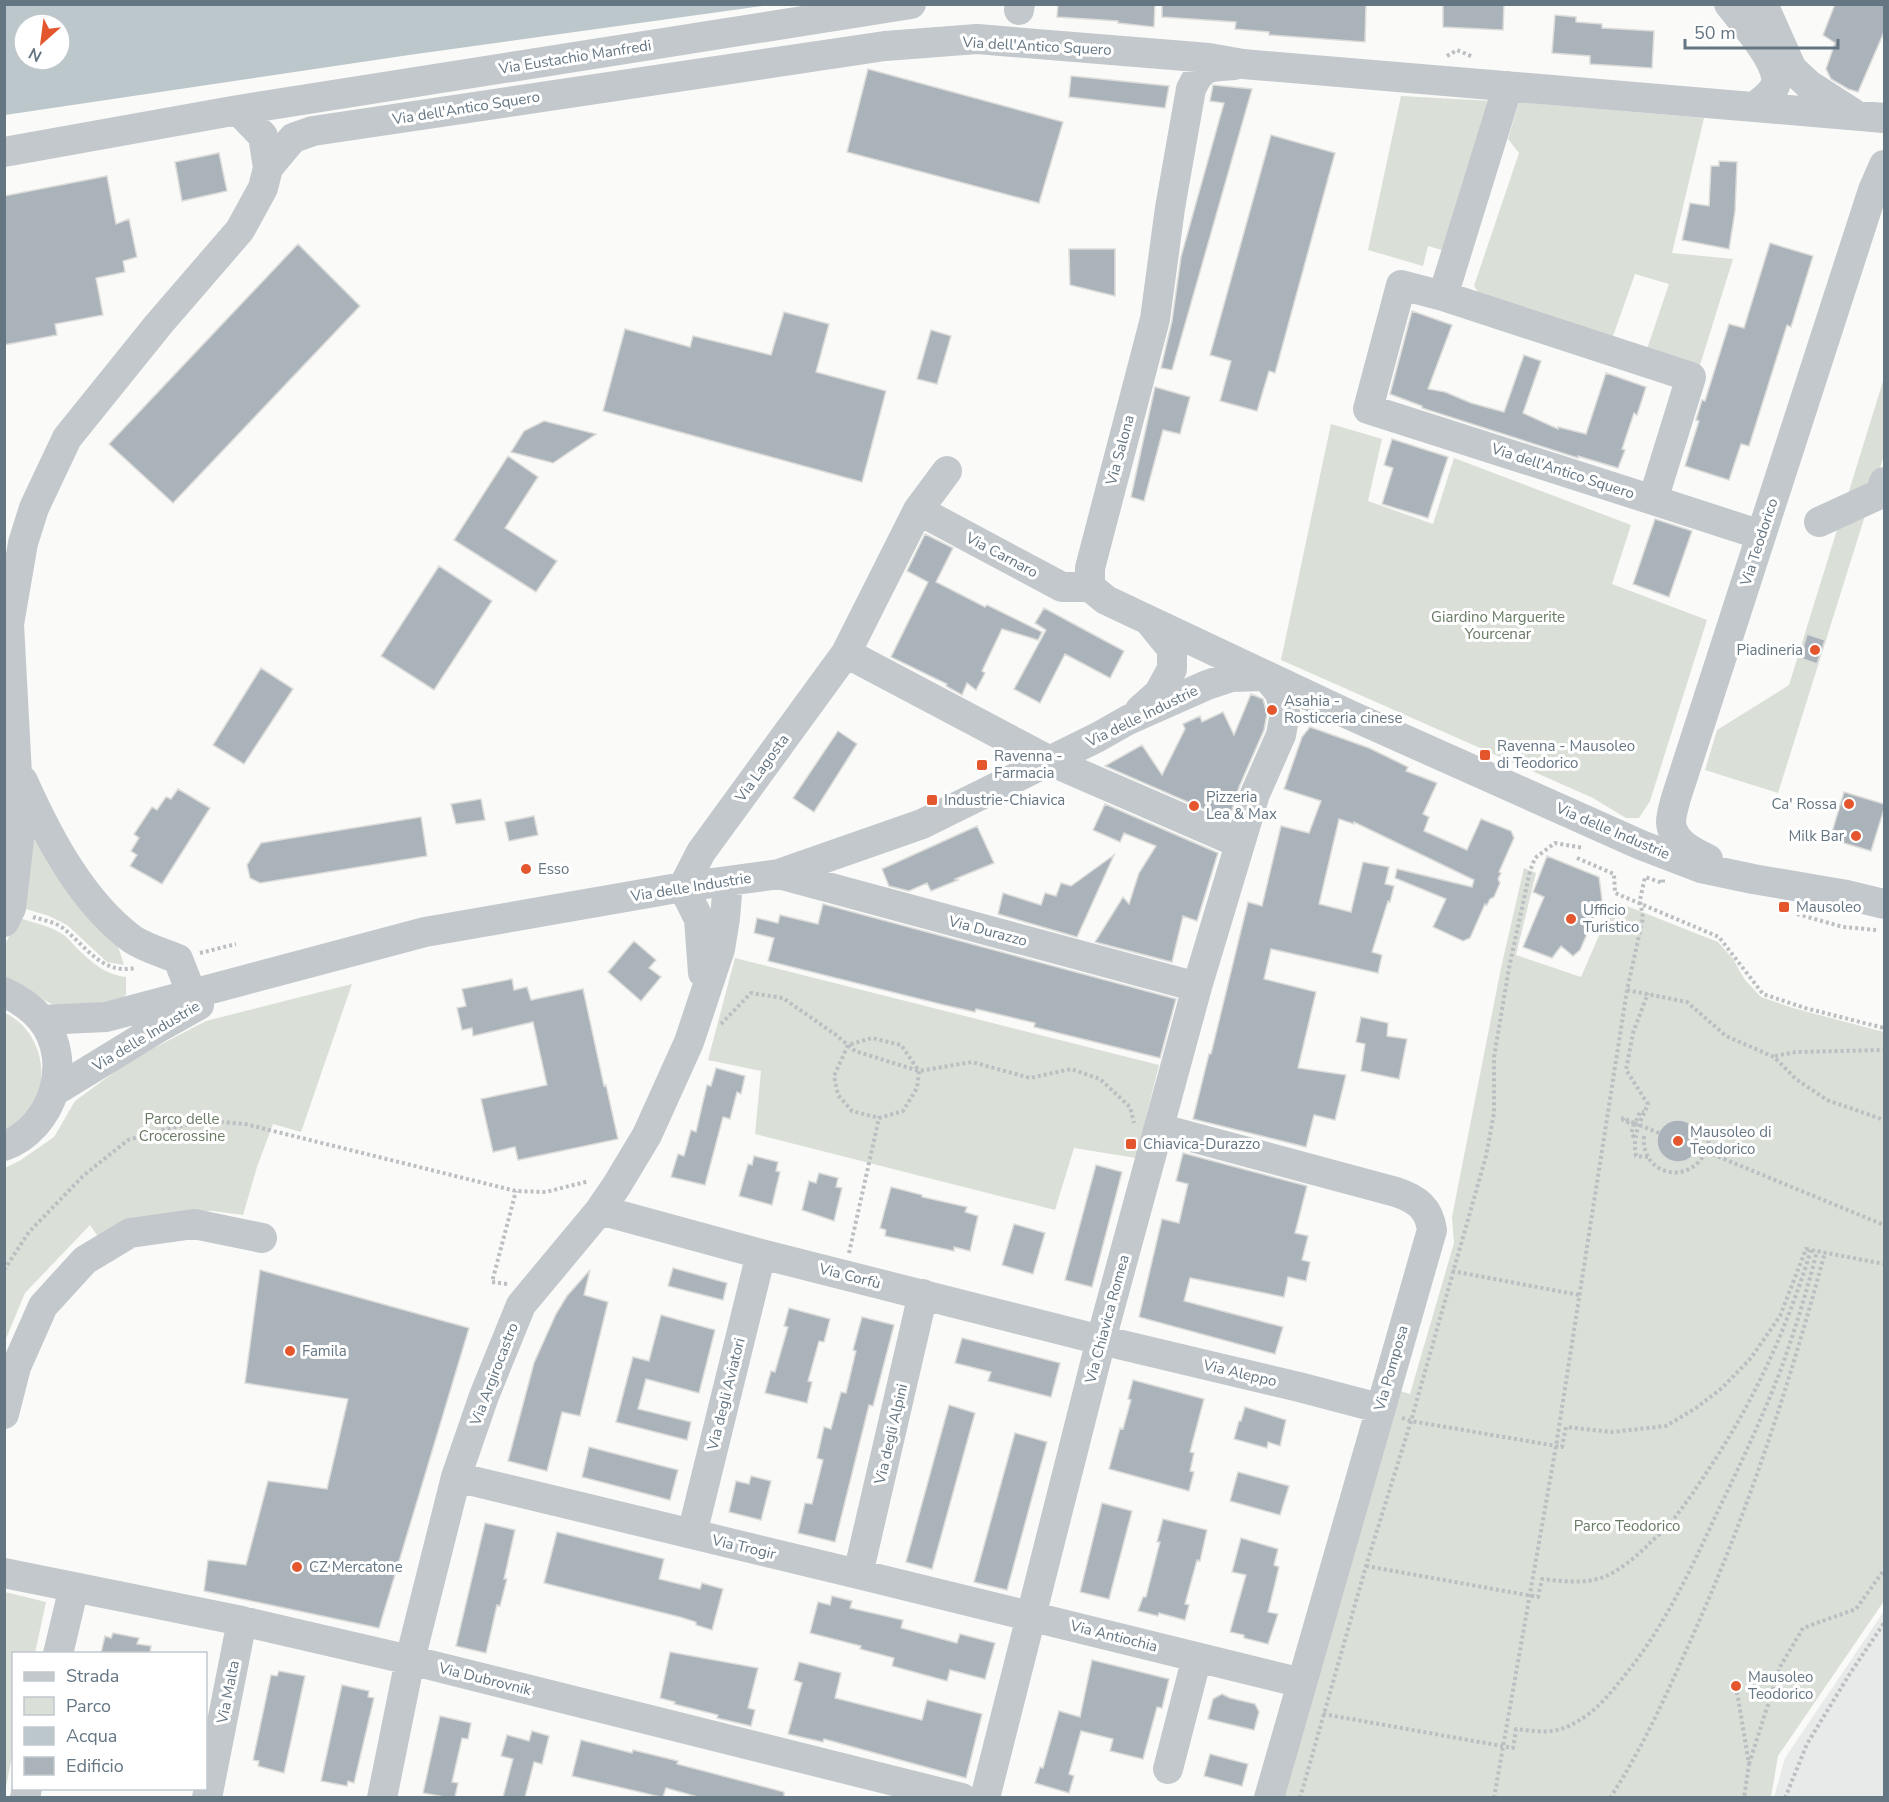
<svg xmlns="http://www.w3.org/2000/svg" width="1889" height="1802" font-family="'Nunito Sans',sans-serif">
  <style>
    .built { fill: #e8e9e9 }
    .green { fill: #dadfd7 }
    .water { fill: #bbc7cb; fill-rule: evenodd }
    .building { fill: #aab3b9; stroke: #dcdcda; stroke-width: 1.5 }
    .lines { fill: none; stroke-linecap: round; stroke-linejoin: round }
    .path { stroke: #bbbfc2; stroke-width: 4; stroke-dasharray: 3 3; stroke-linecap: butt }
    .minor { stroke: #c3c8cc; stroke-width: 30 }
    .path-bridge { stroke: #bbbfc2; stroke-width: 4; stroke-dasharray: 3 3; stroke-linecap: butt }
    .poi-dot { fill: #e4572e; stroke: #fff; stroke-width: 2 }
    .labels { text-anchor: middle; stroke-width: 6; stroke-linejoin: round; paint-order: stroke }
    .street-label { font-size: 15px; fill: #657683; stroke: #fff }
    .park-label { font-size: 15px; fill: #687a64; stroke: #fff }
    .poi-label { font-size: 15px; fill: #657683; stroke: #fff; text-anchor: start }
  </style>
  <rect width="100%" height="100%" fill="#fafaf8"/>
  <path class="built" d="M1884,1611v186h-110l11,-39z"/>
  <path class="green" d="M1401,96l92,5 -48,150 -17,-5 -5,20 -55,-16z
    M1519,102l185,16 -32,135 61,6 -33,106 -53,-16 22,-65 -34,-10 -23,65 -130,-41 -8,-12 45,-133 -11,-14z
    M1884,378v77l-106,338 -73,-23 12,-40 72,-45z
    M1331,424l51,15 -14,62 65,23 21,-66 177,67 -19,59 95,36 -57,181 -11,17h-13l-33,-20 -312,-138z
    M31,813l85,127 8,25 -17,-3 -40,-37 -18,-9 -26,-8z
    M1524,868l12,5 -20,82 65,22 33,-76 104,41 15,17 12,21 16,17 32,11 91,24v569l-106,155 -7,41 -490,1 119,-407 10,3 44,-151 -2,-26 49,-249z
    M19,918c15,5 32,8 45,17 6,5 11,12 17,17 13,13 27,23 45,25v18l-7,6 -62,6 -52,-28 -1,-33z
    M735,958l424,107 -23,93 -62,-10 -19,62 -300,-76 6,-63 -53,-11z
    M352,984l-51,148 -28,-8 -16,43 -14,48 -30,-4 -38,1 -76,26 -9,-13 -65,68 -20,48v-173l16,-8 33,-23 21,-36 56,-41 75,-39z
    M5,1013c47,22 50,96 0,116z
    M5,1592l41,10 -11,51 -21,1 -1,97 -8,41z"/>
  <path class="water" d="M5,4h765v1l-361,50 -404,60zM24,24h36v36h-36z"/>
  <path class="building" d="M1058,4h97l-1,23 -36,-4v-2l-61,-4z
    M1162,4h204l-1,38 -96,-7v-3l-34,-3 1,-7 -74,-5z
    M1443,4h61l-1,26 -60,-3z
    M1835,4h49v28l-26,60 -10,-3 -17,-10 -5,-10 9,-26 -12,-8z
    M1555,15l21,2v5l26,2v4l52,3 -2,37 -62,-4v-8l-38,-3z
    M868,69l195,53 -24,81 -192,-51z
    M1071,76l98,10 -4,22 -96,-11z
    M1213,85l39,4 -80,281 -11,-2 11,-47 9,-64 43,-154 -14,-2z
    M1271,135l64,18 -60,220 -6,-2 -12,40 -37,-10 11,-40 -21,-6z
    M219,153l8,38 -45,10 -7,-39z
    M1719,161l18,1 -2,49 -6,38 -47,-9 8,-37 19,3 2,-40h8z
    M107,176l9,48 13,-5 8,38 -14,4 2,11 -29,6 7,37 -48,9 2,11 -53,10v-149z
    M1770,243l43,13 -22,71 -4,-2 -38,121 -8,-2 -12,36 -44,-14 14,-45 -3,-1 6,-20 3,1 24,-77 15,4z
    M298,244l62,62 -187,197 -64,-59z
    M1069,249h46v47l-45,-11z
    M1412,311l40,14 -24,64 17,3 26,11 33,9 20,-57 17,6 -18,52 35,16v-2l28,7 20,-61 40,14 -9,28 -3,-2 -12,36 3,1 -7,18 -40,-12v2l-156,-50v-2l-32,-12z
    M784,312l45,12 -13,48 70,19 -24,91 -259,-71 22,-82 65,18 3,-11 78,19z
    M931,330l20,6 -14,48 -20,-5z
    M1155,387l35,10 -10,37 -17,-4 -19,71 -13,-4z
    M544,421l52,13 -43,29 -42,-11 13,-21z
    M1392,439l56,18 -20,61 -46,-14 11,-36 -9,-3z
    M508,456l30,21 -33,51 52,33 -21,31 -82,-52z
    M1655,519l37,12 -23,66 -36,-13z
    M925,534l28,14 -17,34 49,25 2,-2 55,27 -4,8 -36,-11 -20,42 3,2 -9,17 -9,-7 -5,12 -16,-9 1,-2 -56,-27 37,-75 -21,-11z
    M439,566l53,35 -58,89 -53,-34z
    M1044,608l80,43 -14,27 -45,-24 -25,49 -26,-14 32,-59 -11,-7z
    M1807,634l18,6 -8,24 -17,-6z
    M261,668l32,21 -49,75 -31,-19z
    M1251,694l12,5 4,15 -3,16 -25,57 -10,33 -124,-54 37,-21 20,30 23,-46 -2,-5 17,-8 2,6 21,-10 11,23z
    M1310,727l59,21 39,19 -2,4 31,12 -14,31 6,3 -5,14 43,19 14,-31 30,12 3,7 -15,34 2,1 -3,6 2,4 -6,14 -4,2 -3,6 -2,-1 -15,34 -7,3 -30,-14 13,-28 -51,-21 2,-9 75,18 2,-7 -120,-58v2l-15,-5 -20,85 32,8 12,-50 26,5 -4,17 9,2 -4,16 -2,-1 -16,51 10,3 -4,18 -107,-24 -7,30 52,13 -18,76 48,7 -11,45 -21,-5 -8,32 -113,-28 16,-65h2l37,-152 14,4 19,-80 28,7 12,-32 -37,-12 18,-52z
    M838,731l19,13 -43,68 -21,-14z
    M178,789l32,19 -48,76 -32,-18 7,-11 -6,-4 8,-13 -5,-4 18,-27 5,3 9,-13 5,2z
    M1844,792l40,12v5l-13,42 -41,-12z
    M481,799l4,21 -29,4 -5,-20z
    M1105,804l113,49 -21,68 -14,-5 -11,46 -77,-20 28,-45 6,7 10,-31 17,-27 -32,-13 -4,9 -27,-12z
    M534,816l4,19 -29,6 -4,-19z
    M421,817l6,39 -167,27 -10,-5 -3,-13 14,-22z
    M977,826l17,37 -39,16 3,1 -27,11 -4,-8 -18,8 -20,-5 -7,-17z
    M1114,855l-37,82 -79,-23 5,-21 38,12 4,-12 11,3 5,-13 10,3z
    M1547,856l52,21 3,23 -22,50 -7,6 -12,-10 -9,12 -29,-11 21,-50 -11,-5z
    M823,904l353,95 -16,59 -126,-31 1,-4 -59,-14 -1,3 -35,-8 -172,-43 6,-23 -20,-5 3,-15 21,5 2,-8 38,9z
    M634,941l22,19 -7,8 12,9 -20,24 -33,-29z
    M512,979l2,11 13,-3 4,13 52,-11 21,97 2,-1 12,54 -100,21 -3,-13 -22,5 -12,-53 66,-14 -14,-63 -60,14 -1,-8 -10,2 -5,-22 9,-2 -4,-17z
    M1361,1017l27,6 -1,13 20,3 -8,40 -38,-8 4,-27 -9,-2z
    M716,1068l29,8 -4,18 -4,-2 -7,27 -7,-2 -18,68 -34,-8 7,-23 6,2 7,-26 5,2 11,-47 4,1z
    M1657 1141a21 21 0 1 1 42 0a21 21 0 1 1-42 0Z
    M1183,1153l124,33 -12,47 13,3 -6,24 8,2 -4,19 -18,-4 -4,20 -94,-19 -6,23 99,26 -8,27 -136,-37 23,-98 17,4 9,-39 -12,-3z
    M754,1156l24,6 -2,9 4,1 -8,33 -33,-9 9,-32 4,1z
    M1096,1165l26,7 -30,115 -27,-7z
    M819,1173l19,5 -2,9 6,1 -8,33 -32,-11 7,-29 7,2z
    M891,1187l31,8v2l45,10 -2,5 13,4 -8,35 -16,-4v4l-69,-15 1,-6 -6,-2z
    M1014,1224l31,9 -12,41 -31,-9z
    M673,1268l54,15 -4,17 -55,-14z
    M260,1270l209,58 -90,300 -175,-37 4,-31 38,5 22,-84 59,8 21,-90 -103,-16z
    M590,1270l-6,25 24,7 -28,114 -18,-4 -15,59 -39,-10 26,-98 22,-49 11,-18z
    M789,1308l41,11 -6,23 -5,-1 -11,40 4,1 -5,21 -42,-10 6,-22 4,1 13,-45 -4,-1z
    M661,1315l54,15 -16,63 -53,-14 -8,30 53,13 -4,18 -71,-18 17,-65 16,4z
    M862,1317l32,8 -21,81 -4,-1 -34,137 -37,-9 7,-30 7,1 11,-44 -6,-2 7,-31 7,2 10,-37 5,1 10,-42 -3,-1z
    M962,1338l98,25 -9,34 -63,-16 3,-9 -36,-9z
    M1133,1380l71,19 -14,53 4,1 -4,18 4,1 -5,19 -80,-22 11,-41 3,1 8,-29 -3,-1z
    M949,1405l26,8 -43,156 -26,-7z
    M1245,1407l41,13 -6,26 -12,-4 -1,6 -33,-9 5,-18h2z
    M1015,1433l32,9 -40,148 -33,-8z
    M589,1447l89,23 -8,30 -88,-23z
    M1238,1472l51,14 -9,29 -50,-14z
    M751,1476l20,5 -10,39 -32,-8 7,-31 13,3z
    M1102,1503l30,8 -23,88 -29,-7z
    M1163,1519l44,11 -7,31 -3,-1 -12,44 4,1 -4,15 -26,-7 -1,3 -20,-5 5,-14h3l14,-55h-3z
    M485,1523l30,7 -11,49h3l-7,27 -3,-1 -11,48 -30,-7z
    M557,1532l107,27 -5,20 41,10 2,-6 21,6 -11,41 -16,-5v-3l-16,-5 -136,-34z
    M1241,1538l37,11 -4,16 5,2 -11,45 10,2 -10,30 -24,-6v-3l-14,-3 16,-57 -14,-3z
    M832,1596l20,5 -2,7 53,12 -2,8 56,15 3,-9 35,9 -10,36 -35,-9 -3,11 -55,-15 2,-8 -34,-9 1,-3 -51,-13 8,-31 12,3z
    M113,1633l26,5 -2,6 14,2 -1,7h-49l4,-17 6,2z
    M670,1652l88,16 -10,40 7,2 -4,16 -34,-8 1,-3 -44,-11 1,-2 -15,-4z
    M1092,1660l77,19 -7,29 -5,-1 -14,52 -33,-8 3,-12 -32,-8 -12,43 5,2 -5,17 -34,-10 5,-16 3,1 16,-57 21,6z
    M799,1662l42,11 -6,25 87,22 5,-20 55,14 -16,64 -142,-39 -1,3 -35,-8 14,-51 -8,-3z
    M279,1671l26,5 -21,97 -26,-7 1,-5 -6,-1 18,-85 6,1z
    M342,1685l27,6 -1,6 6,1 -20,85 -6,-2 -1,5 -26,-5z
    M1222,1694l8,4 25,6 4,8 -5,18 -46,-11 5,-20z
    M440,1716l31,7 -3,16 -6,-1 -10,44 6,1 -3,14h-10l-22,-4z
    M532,1731l17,5 -7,28 -8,-2 -9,35h-22l10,-38 -12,-3 6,-21 22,6z
    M581,1740l51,13 1,-3 45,11 -1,3 107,28v5h-86l-32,-9 -3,9h-2l-89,-21z
    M1210,1754l38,10 -6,22 -38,-10z"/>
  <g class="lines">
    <path class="path" d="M1447,56l10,-6 16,7
      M1577,858l37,16 1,19 104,44 44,57 42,14 79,20
      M1797,914l46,13 34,3
      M33,917c10,3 23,5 31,12 22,17 38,46 71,39
      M200,953l36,-9
      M1627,990l60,12 39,34 48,21 22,22 31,21 57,20
      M721,1024l30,-31 32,5 53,37 19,16 64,20 53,-9 58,16 41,-9 29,10 30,28 4,16
      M1775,1056l21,-4 88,-2
      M1634,1123l-11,-5v2l11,5
      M1644,1136c-4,42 54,53 65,5
      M1634,1137l-3,-4 9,-21h4
      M1707,1152l177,73
      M1648,1157l-12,-1c-4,-21 4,-33 12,-52l-22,-34 7,-37 15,-40
      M849,1253l30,-135 24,-7 14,-23 2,-17 -18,-26 -29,-7 -24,7 -14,31 4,19 14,16 27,7
      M4,1270l25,-38 54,-56 45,-36 42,-12 37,-7 38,3 271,67 30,1 43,-11
      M1452,1271l127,24
      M507,1284l-15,-2 24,-91
      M1402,1418l9,3 151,26 4,-20 46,5 54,-6 30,-18 26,-20 29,-30 29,-42 26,-67 78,15
      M1366,1566l172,31 4,-18c20,2 39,5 59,-1 17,-6 32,-19 45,-31 7,-8 16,-14 23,-22 16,-20 31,-42 45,-64 43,-66 74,-136 97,-211
      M1736,1686l13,78 -5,34
      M1323,1714l190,34 3,-19c30,4 44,5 70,-13 17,-12 30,-30 43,-46 37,-47 62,-101 87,-155 23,-48 46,-96 65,-146 14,-39 26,-78 36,-118
      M1749,1764l31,-97 23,-39 53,-19 28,-39
      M1300,1798l66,-232 45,-145 75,-265 8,-43v-56l15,-89 21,-97 5,-13 20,-15 29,5
      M1494,1798l62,-352 71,-456 16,-72 -3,-18 5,-23 18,6v-4
      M1610,1798c34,-52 58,-107 83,-163 55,-123 97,-252 132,-383
      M1785,1798l22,-54 42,-69 35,-52"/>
    <path class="minor" d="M1729,4c12,16 55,63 46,82 -4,9 -14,15 -20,21
      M1763,4l29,65 16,15 45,29
      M1019,10l1,-6
      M1234,65c-25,2 -32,0 -43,24l-21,119 -15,111 -65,249v19l16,13 244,115 291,130 60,23 52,11 94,16 37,9
      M238,110l673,-106
      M4,152l234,-42 25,26 5,32
      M1443,296l248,81 -38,123 -285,-91 33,-124 42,11 65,-210
      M1653,500l108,35
      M918,510l144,77h28
      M1819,522l61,-28 4,-12
      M846,653l204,108 189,82
      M1140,710l19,-17 13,-24v-20l-22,-27
      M23,781c25,56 59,121 109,158 13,9 32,14 46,20l14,36 -10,18
      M1708,859c-15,-7 -36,-17 -37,-37 0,-7 3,-17 5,-24l197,-608 11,-25
      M779,874l418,113
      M683,887l18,-35 145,-199 72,-143 29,-39
      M683,887l16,32 4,54
      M4,922l7,-14 9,-77 -11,-207 14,-81 11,-35 33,-70 91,-113 82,-95 23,-42 5,-20 25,-30 20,-7 572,-85 92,-7 232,19 34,6 641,54
      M4,992c15,7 27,15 37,27 34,42 12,109 -37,127
      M42,1020l64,-3 319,-85 258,-45 96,-13 143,-50 176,-87 30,-17 79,-35 24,-8 34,-1
      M55,1091l103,-63 41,-23
      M1158,1130l15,2 223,60c21,7 33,16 36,38l-163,568
      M600,1210l161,44 340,86 198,47 80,21
      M4,1414l12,-47 27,-61 42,-46 45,-27 64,-9 68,14
      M456,1477l402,97 444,109
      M692,1534l69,-280
      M4,1573l238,48 168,39 552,138
      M858,1574l65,-280
      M58,1654l16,-67
      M1168,1769l29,-112
      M25,1798l2,-10
      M207,1798l35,-177
      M382,1798l28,-138 46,-183 28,-81 37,-91 79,-95 17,-25 30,-50 42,-93 31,-93 5,-31 3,-36
      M985,1798l116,-458 96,-353 58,-193 26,-59 4,-22 -5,-20 -14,-17"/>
    <path class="path-bridge" d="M1634,1123l25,10"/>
  </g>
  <g class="poi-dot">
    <circle cx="1815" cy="650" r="6"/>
    <circle cx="1272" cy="710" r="6"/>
    <rect x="1479" y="749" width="12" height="12" rx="3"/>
    <rect x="976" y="759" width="12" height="12" rx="3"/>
    <rect x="926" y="794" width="12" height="12" rx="3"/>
    <circle cx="1849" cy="804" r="6"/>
    <circle cx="1194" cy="806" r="6"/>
    <circle cx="1856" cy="836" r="6"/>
    <circle cx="526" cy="869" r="6"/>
    <rect x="1778" y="901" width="12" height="12" rx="3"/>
    <circle cx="1571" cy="919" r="6"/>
    <circle cx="1678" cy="1141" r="6"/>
    <rect x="1125" y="1138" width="12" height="12" rx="3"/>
    <circle cx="290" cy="1351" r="6"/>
    <circle cx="297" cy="1567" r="6"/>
    <circle cx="1736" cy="1686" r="6"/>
  </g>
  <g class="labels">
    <g class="street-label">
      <text transform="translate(1037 46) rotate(3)" y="5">Via dell'Antico Squero</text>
      <text transform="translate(575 57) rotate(-9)" y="5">Via Eustachio Manfredi</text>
      <text transform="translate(466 108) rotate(-9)" y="5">Via dell'Antico Squero</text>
      <text transform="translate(1120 450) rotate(-75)" y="5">Via Salona</text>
      <text transform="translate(1563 471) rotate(18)" y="5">Via dell'Antico Squero</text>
      <text transform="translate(1759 542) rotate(-72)" y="5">Via Teodorico</text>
      <text transform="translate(1002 555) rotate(28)" y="5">Via Carnaro</text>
      <text transform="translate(1142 716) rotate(-26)" y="5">Via delle Industrie</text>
      <text transform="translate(762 768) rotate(-54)" y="5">Via Lagosta</text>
      <text transform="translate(1613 831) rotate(23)" y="5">Via delle Industrie</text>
      <text transform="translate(691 887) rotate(-9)" y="5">Via delle Industrie</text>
      <text transform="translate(988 931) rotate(15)" y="5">Via Durazzo</text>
      <text transform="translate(146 1036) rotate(-31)" y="5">Via delle Industrie</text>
      <text transform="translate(850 1276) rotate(14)" y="5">Via Corfù</text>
      <text transform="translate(1107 1319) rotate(-75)" y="5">Via Chiavica Romea</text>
      <text transform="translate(1391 1368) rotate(-74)" y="5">Via Pomposa</text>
      <text transform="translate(1240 1373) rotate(13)" y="5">Via Aleppo</text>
      <text transform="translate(494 1374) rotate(-69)" y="5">Via Argirocastro</text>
      <text transform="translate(726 1394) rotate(-76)" y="5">Via degli Aviatori</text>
      <text transform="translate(891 1434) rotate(-77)" y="5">Via degli Alpini</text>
      <text transform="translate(744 1547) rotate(13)" y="5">Via Trogir</text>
      <text transform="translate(1114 1636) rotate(14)" y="5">Via Antiochia</text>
      <text transform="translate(485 1679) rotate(14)" y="5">Via Dubrovnik</text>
      <text transform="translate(228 1692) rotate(-79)" y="5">Via Malta</text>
    </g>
    <g class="park-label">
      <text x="1498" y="622">Giardino Marguerite<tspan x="1498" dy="17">Yourcenar</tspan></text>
      <text x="182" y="1124">Parco delle<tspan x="182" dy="17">Crocerossine</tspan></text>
      <text x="1627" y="1531">Parco Teodorico</text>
    </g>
    <g class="poi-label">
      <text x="1803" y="655" text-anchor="end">Piadineria</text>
      <text x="1284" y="706">Asahia -<tspan x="1284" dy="17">Rosticceria cinese</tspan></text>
      <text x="1497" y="751">Ravenna - Mausoleo<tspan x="1497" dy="17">di Teodorico</tspan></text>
      <text x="994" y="761">Ravenna -<tspan x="994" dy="17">Farmacia</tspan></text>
      <text x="1206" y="802">Pizzeria<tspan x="1206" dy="17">Lea &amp; Max</tspan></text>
      <text x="944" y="805">Industrie-Chiavica</text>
      <text x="1837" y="809" text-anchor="end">Ca' Rossa</text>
      <text x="1844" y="841" text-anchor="end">Milk Bar</text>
      <text x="538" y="874">Esso</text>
      <text x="1796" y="912">Mausoleo</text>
      <text x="1583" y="915">Ufficio<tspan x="1583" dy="17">Turistico</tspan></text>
      <text x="1690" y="1137">Mausoleo di<tspan x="1690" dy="17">Teodorico</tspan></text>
      <text x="1143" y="1149">Chiavica-Durazzo</text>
      <text x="302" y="1356">Famila</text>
      <text x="309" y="1572">CZ Mercatone</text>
      <text x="1748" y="1682">Mausoleo<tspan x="1748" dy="17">Teodorico</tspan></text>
    </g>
  </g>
  <rect width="1889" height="1802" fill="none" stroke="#657683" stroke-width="12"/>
  <rect x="12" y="1652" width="195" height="138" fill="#ffffff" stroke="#c1c8cd" stroke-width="1.5"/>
  <rect x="24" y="1672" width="30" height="9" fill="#c3c8cc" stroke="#c1c8cd" stroke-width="1.5"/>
  <text x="66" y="1682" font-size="18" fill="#657683">Strada</text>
  <rect x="24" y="1697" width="30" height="18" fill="#dadfd7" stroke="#c1c8cd" stroke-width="1.5"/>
  <text x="66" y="1712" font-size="18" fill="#657683">Parco</text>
  <rect x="24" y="1727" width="30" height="18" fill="#bbc7cb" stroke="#c1c8cd" stroke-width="1.5"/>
  <text x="66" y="1742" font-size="18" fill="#657683">Acqua</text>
  <rect x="24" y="1757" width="30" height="18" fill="#aab3b9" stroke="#c1c8cd" stroke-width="1.5"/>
  <text x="66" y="1772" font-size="18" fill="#657683">Edificio</text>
  <g transform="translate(42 42) rotate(208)"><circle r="28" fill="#ffffff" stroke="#c1c8cd" stroke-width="1.5"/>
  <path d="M0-4.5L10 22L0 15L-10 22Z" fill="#e4572e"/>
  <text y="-9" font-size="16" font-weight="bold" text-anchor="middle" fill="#657683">N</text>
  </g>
  <path d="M1685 39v9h153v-9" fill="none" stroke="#657683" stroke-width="3"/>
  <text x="1694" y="39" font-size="18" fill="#657683" stroke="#ffffff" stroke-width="4.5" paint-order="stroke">50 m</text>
</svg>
